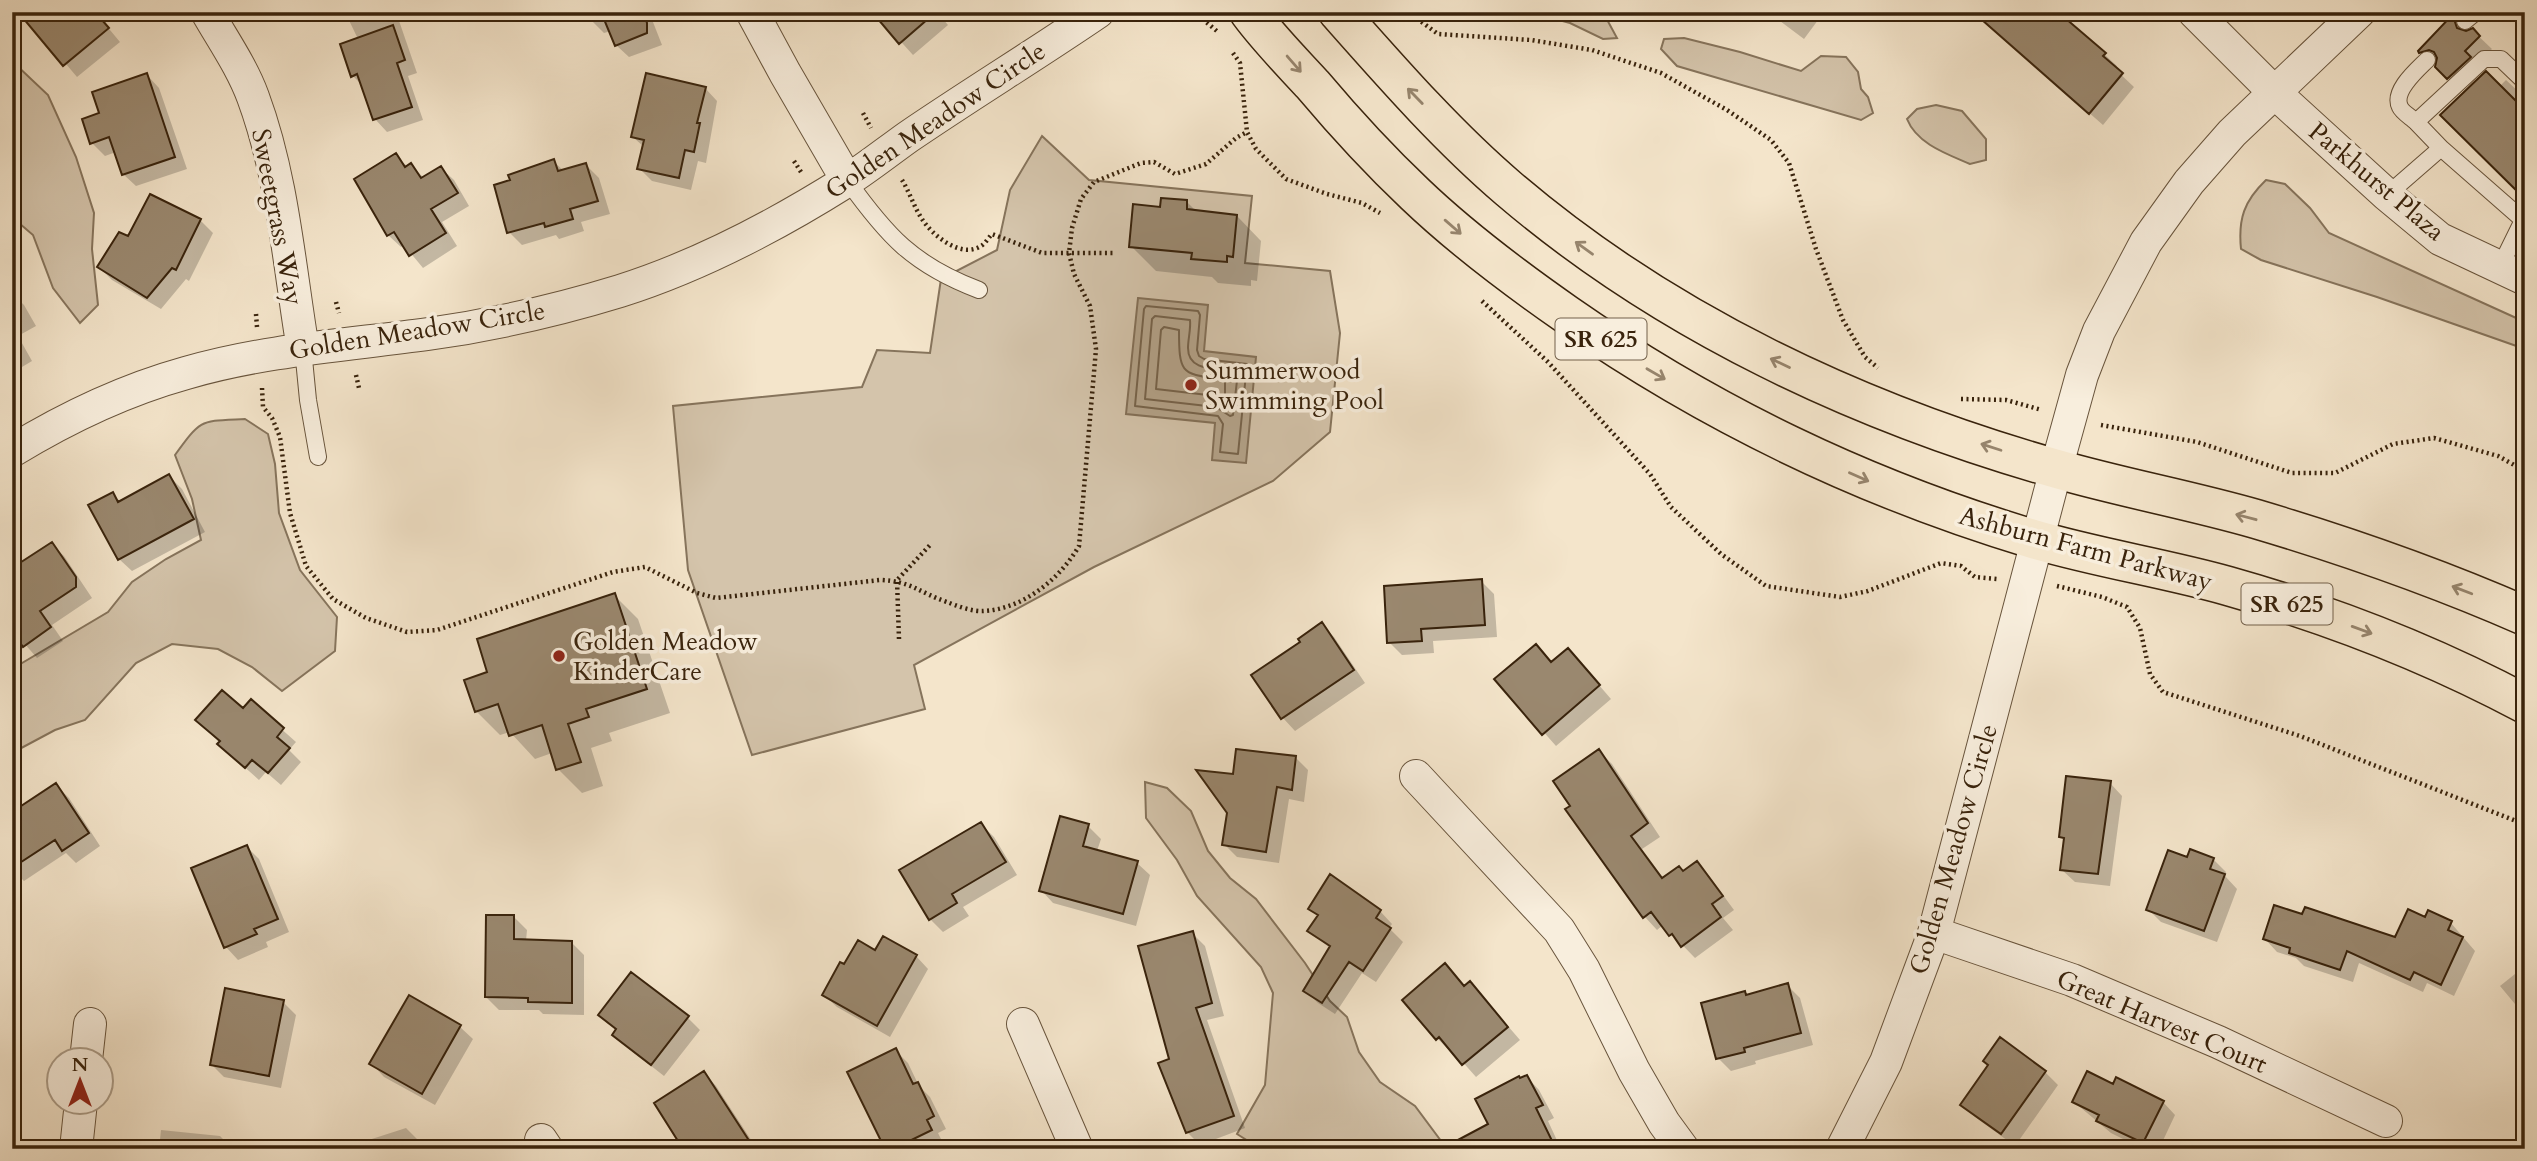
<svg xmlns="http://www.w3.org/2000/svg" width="2537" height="1161" font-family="Cardo,serif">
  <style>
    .green { fill: #d4c4ab; stroke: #86745c; stroke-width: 2 }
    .water { fill: #b4a38a; stroke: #837058; stroke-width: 2 }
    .shadow { fill: #0003 }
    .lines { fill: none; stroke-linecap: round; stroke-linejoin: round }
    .shore { stroke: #76634b; stroke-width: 2 }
    .building { fill: #9a886f; stroke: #39230c; stroke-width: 2 }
    .lane-casing { stroke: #68543c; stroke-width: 18 }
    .street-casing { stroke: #68543c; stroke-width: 34 }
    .primary-casing { stroke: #39230c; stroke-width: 41 }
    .path { stroke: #39230c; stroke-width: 4.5; stroke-dasharray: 2 3.5; stroke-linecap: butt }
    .lane { stroke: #f8eedd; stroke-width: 16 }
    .street { stroke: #f8eedd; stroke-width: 32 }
    .primary { stroke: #f4e5cb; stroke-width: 38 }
    .oneway { stroke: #96846c }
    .poi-dot { fill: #8f2418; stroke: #f8eedd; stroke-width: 2.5 }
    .labels { text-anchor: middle; stroke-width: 7; stroke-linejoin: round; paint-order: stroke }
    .shield { fill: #f8eedd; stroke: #72604b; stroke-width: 2 }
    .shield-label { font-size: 24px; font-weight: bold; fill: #39230c }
    .street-label { font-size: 26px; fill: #39230c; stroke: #f8eedd }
    .poi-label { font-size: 26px; fill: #39230c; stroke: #f8eedd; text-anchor: start }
  </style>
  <rect width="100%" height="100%" fill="#f4e5cb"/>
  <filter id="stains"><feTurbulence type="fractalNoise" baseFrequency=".00286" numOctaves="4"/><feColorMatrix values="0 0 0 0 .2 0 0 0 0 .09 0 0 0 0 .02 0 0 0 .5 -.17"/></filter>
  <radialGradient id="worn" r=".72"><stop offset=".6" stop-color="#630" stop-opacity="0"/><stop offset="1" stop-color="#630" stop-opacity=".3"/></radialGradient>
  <path class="green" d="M1529,12h71l4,2 13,24 -14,1 -33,-16z
    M1684,38l56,14 61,19 20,-15 25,1 12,15 3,17 7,8 5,16 -12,7 -184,-54 -16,-17 3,-10z
    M12,61l36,34 28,62 18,56 -2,36 6,56 -18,18 -27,-35 -20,-53 -21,-18z
    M1936,105l26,6 24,28v21l-16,4c-23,-10 -53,-20 -63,-45l10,-10z
    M1042,136l47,44 163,16 -7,67 85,8 10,62 -10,99 -57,49 -179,86 -180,98 11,44 -173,46 -64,-185 -15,-164 189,-19 15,-37 53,3 11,-74 56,-29 13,-60z
    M2266,180l19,4 25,24 19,25 196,89v27l-148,-52 -116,-37 -20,-11c-3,-30 3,-48 25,-69z
    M245,419l23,15 7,30 4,49 21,57 37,47 -2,34 -53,40 -30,-24 -34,-18 -46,-5 -36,19 -51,57 -30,10 -43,23v-84l96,-57 24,-30 34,-23 35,-19 -9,-41 -17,-44c27,-37 25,-34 70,-36z
    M1145,782l22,6 24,23 17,40 22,27 26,21 49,64 25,38 17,16 12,35 21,30 35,24 32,43h-186l-24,-15 28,-49 8,-92 -12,-26 -64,-71 -20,-36 -31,-42z"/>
  <path class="water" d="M1138,298l70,7 -4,46 52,6 -10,106 -34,-3 3,-37 -89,-9z"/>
  <path class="shadow" d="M22,12h73l25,30 -43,35z
    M345,12h51l21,61 -9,3 15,44 -36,12 -12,-13 -12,-33 -10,-10 5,-37z
    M588,12h74l-11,5 11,28 -33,12 -13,-12 -5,-14 -7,2 -12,-12z
    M874,12h63l11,13 -35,30z
    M1768,12h56l-20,27z
    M1974,12l130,42 13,12 -2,3 19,18 -31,38z
    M2456,14l13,14 -1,4 4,-2 20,19 -36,37 -19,-19 1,-4 -4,2 -14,-14z
    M147,75l12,13 28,81 -51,17 -13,-12 -7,-22 -11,4 -13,-13 9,-29z
    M2506,80l15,14 4,-1v103l-68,-67z
    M705,88l12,13 -11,62 -8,-2 -7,29 -39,-9 -13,-13 5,-21 -11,-10z
    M396,156l12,11 3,-2 13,13 17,-10 13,12 15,26 -27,16 15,24 -34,22 -19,-23 -3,2 -13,-12z
    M553,161l11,10 22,-6 13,13 11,36 -29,8 3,9 -25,8 -3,-4 -34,10 -13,-13z
    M1187,202l10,10 40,4 24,25 -4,40 -6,-1v6l-33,-3 -6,-6 -56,-6 -25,-25 31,-38z
    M200,220l13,13 -24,48 -3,-2 -25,30 -49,-29 -13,-13 29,-28z
    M12,293l12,12 12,21 -18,10 14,25 -20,12z
    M169,476l13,13 23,43 -73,39 -13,-12 -7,-65 9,8z
    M51,544l13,12 28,42 -40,27 11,16 -26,17 -20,-23 -5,5v-70z
    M1481,581l13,13 3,43 -64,4 1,12 -32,2 -13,-13z
    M614,595l24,24 32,94 -61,20 3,8 -21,7 12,38 -21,7 -24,-24 -6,-16 -17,6 -25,-27 -10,3 -24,-24 14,-38z
    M1321,624l13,13 31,46 -70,48 -12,-13 -29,-43 49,-33z
    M1580,663l31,36 -55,47 -59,-67 55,-15z
    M251,702l45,40 -7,8 12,12 -20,23 -15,-13 -7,8 -27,-24 -22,-23 33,-22z
    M1599,751l13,13 48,73 -18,12 22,30 20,-6 13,-10 12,13 25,34 -11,8 10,12 -38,28 -32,-33 -6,5 -12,-13 -77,-107 4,-4z
    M1295,757l13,13 -4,32 -15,-3 -10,64 -42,-6 -13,-13 11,-68z
    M2110,783l12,13 -12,90 -35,-4 -13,-12 3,-29 -4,-4z
    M56,785l13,13 31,48 -24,17 -10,-10 -42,28 -12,-12v-55z
    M981,824l13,13 23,38 -54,32 6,9 -26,16 -13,-13z
    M1088,826l13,13 -4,12 40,12 13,12 -14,51 -83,-23 -12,-13z
    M247,847l12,12 30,73 -23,10 2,5 -30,13 -12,-13z
    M2188,859h25l13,13 -1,4 12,13 -20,53 -56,-20 -13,-13z
    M1310,908l70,3 12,13 -3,4 14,14 -27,40 -14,-9 -27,41 -17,-11 -13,-13 26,-41 -22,-18 9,-14z
    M2429,912l22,11 24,28 -21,45 -27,-13 -4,9 -64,-29 -6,19 -49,-16 -8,-8 -19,-6 -12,-13h131l30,-20z
    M514,917l13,13 -1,11 45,1 13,13v60l-41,-1 -4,-4h-40l-13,-13z
    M1192,933l13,13 19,70 -17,4 38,108 -45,17 -13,-13z
    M916,956l12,13 -38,68 -53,-30 -13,-12 21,-28z
    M1445,965l20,22 17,9 38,44 -44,37 -24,-27 -2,1 -13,-13z
    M2525,966v50l-25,-30z
    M1787,985l13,13 13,47 -58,16 1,3 -25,7 -13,-13 26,-65 4,3z
    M410,998l50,29 13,12 -38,66 -51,-28 -12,-13z
    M283,1002l13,13 -15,73 -57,-11 -13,-13z
    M601,1015l86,2 13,13 -36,46 -37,-29 -13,-12 3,-4z
    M895,1050l13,13 11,23 11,11 16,32 -8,4 5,10 -12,6h-44z
    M2045,1072l13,13 -43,61 -40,-29 -13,-13z
    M704,1073l12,13 41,63h-72z
    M1527,1077l12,13 15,28 -6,3 13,28h-100l30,-24 29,-45z
    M2114,1086l49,16 12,13 -16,34h-16l-32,-16 -37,-31z
    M406,1128l13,13 3,8h-71l-1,-3z
    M161,1130l59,6 13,13h-74z"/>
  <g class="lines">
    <path class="shore" d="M1146,306l52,5 2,4 -3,35 2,6 5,3 43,5 -9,90 -18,-2 3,-28 -5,-8 -83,-10 9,-97z
      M1155,316l35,4c1,9 -2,19 -2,28 0,26 33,19 50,24l-5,43 -3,1 -14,-9 -71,-8 7,-80z
      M1164,327l15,3c0,47 3,43 46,50v17l-69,-8 5,-59z"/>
  </g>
  <path class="building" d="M18,12h77l14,16 -46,38z
    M601,12h42l4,11v10l-32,13z
    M872,12h64l-37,32z
    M1973,12h85l48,41 -3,3 20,17 -34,41z
    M2455,12l3,2 -3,8 2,6 9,3 7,-3 7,8 -15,15 6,6 -24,22 -12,-12 2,-9 -3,-6 -5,-2 -10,3 -1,-2z
    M393,25l12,35 -8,3 15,44 -39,13 -16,-46 -6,3 -11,-33z
    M2486,71l39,39v89l-85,-84z
    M147,73l28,84 -53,18 -13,-38 -19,7 -8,-25 17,-6 -7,-21z
    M646,73l60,14 -9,36h3l-6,29 -9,-2 -6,28 -42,-9 7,-29 -13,-3z
    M396,153l9,14 6,-4 10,15 20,-12 17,27 -27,16 15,24 -37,23 -15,-24 -7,4 -33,-57z
    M554,159l4,12 28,-8 12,38 -28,8 3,10 -28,8 -1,-4 -37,10 -13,-48 16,-5 -2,-5z
    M150,194l51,25 -25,51 -4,-2 -25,30 -50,-31 22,-35 9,4z
    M1161,198l26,2v9l50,6 -4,42 -6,-1v6l-36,-3 1,-6 -63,-6 4,-43 27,3z
    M169,474l25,45 -76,41 -30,-55 25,-13 5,10z
    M52,542l24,35v10l-36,24 11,16 -28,20 -11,-16v-63z
    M1482,579l3,46 -64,4 1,12 -35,2 -3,-57z
    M615,593l32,96 -61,20 3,8 -21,7 13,38 -25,8 -14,-45 -33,11 -11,-32 -23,8 -11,-32 23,-8 -10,-33z
    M1322,622l32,48 -73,49 -30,-44 49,-33 -2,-3z
    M1536,644l15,18 17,-14 32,37 -58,50 -48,-56z
    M222,690l21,18 8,-9 33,29 -7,9 13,11 -22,25 -16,-13 -7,8 -28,-24 3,-3 -25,-21z
    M1236,749l60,7 -4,34 -15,-3 -11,65 -44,-7 5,-32 -31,-43 37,4z
    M1599,749l49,74 -17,13 31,42 17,-12 4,5 14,-10 26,35 -11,8 9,13 -40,30 -9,-13 -3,2 -18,-24 -8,6 -78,-109 5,-3 -17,-25z
    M2066,776l45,5 -13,93 -38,-4 4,-32 -5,-1z
    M56,783l33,50 -27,18 -7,-11 -43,28v-56z
    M1060,816l29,8 -6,22 55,15 -15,53 -84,-23z
    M981,822l25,40 -54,32 5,9 -28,17 -30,-50z
    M247,845l31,74 -24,10 3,5 -33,14 -33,-80z
    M2190,849l24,9 -4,11 15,5 -21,57 -58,-21 22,-60 19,7z
    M1330,874l51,36 -5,8 15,10 -28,43 -14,-9 -27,41 -19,-12 27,-45 -23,-15 11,-16 -10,-6z
    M2274,905l28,9 3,-7 90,30 13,-28 17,8 3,-7 24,11 -4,9 15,7 -22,48 -27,-13 -4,8 -63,-29 -7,19 -51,-17 1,-5 -27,-9z
    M486,915h28v24l58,2v62l-44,-1v-4l-43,-1z
    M1193,931l19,72 -16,5 38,108 -48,17 -28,-70 11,-4 -31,-113z
    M883,936l34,19 -40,71 -55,-31 18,-33 4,2 14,-24 17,10z
    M1445,963l19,23 6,-5 38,46 -46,38 -23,-28 -3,3 -34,-40z
    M631,972l58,44 -38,49 -39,-30 4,-6 -18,-14z
    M1788,983l13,50 -57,15 1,4 -29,7 -15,-56 44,-12 1,4z
    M225,988l59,12 -15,76 -59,-11z
    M409,995l52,30 -39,69 -53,-30z
    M2000,1037l46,34 -45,63 -41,-29 28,-40 -5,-4z
    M896,1048l17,36 5,-2 16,34 -7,4 5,10 -39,19h-8l-38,-77z
    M704,1071l44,68 -16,10h-49l-29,-46z
    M2087,1071l26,13 3,-7 48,24 -21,42 -47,-22 3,-6 -27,-13z
    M1527,1075l16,30 -7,3 20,41h-115l47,-25 -13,-25 44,-23 1,2z"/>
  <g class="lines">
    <defs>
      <path id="lane" d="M2465,21l11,-9
        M2416,122c-4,-4 -14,-10 -16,-15 -8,-16 17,-37 27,-47
        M2441,148l-25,-26 68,-63h17l24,23
        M847,180c40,56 66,85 132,110
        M2387,195l54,-47 81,71
        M2500,267l25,-51
        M303,349l5,51 10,57"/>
      <path id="street" d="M207,12c16,28 35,55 46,85 30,81 36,168 50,252
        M752,12l33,61 62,107
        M2194,12l80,80 113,103 53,44 85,40
        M12,451c54,-33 113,-61 174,-78 79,-23 161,-28 242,-39 64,-9 130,-24 192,-43 79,-25 155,-65 225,-109 22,-14 42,-30 63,-45 63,-43 127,-82 190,-125
        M1416,776l143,154 25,40 50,101 30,52 19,26
        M1934,933l138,47 146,62 168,79
        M1023,1024l54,125
        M86,1060l4,-36
        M541,1140l6,9
        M76,1149l5,-47
        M1842,1149l44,-87 48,-129 122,-464 26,-94 17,-44 47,-89 43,-60 43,-49 127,-121"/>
      <path id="primary" d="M1249,12c19,26 42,49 64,73 32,38 65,74 102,109 46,44 98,83 151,120 145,101 297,174 467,225 64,19 131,29 195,47 103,29 203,68 297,118
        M1338,12c54,61 109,124 171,177 157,134 350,224 548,280 66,19 133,31 199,50 91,27 182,59 269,97"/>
    </defs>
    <use href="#lane" class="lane-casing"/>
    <use href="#street" class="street-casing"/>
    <use href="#primary" class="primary-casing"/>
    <path class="path" d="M1194,12l24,20
      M1408,12l30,22 93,6 61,10 69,23 66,37 44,30 18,23 27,86 27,71 22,37 13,11
      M1233,53l7,10 7,69 9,17 30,30 41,15 35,9 18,10
      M863,113l8,15
      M794,161l7,11
      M902,180c8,13 12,27 20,39 10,16 39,40 59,27 4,-2 8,-9 11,-12l50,19h73
      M1482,301l66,61 102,112 21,33 50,47 45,32 74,11 28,-6 73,-28 20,3 14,11 22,2
      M336,302l3,11
      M256,314l1,13
      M356,375l3,13
      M262,388l1,19 9,11 8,19 10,76 16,53 27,33 33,19 41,14 30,-2 176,-58 32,-5 52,26 19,5 164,-18c31,1 40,13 67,22 10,4 26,10 37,9 39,-2 76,-32 95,-65l17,-197 -6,-43 -16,-32 -5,-21 3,-25 9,-29 13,-17 47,-19 13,-1 21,12 31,-10 30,-26 11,-6
      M1961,399l45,1 36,10
      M2101,425l96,17 95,31h43l58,-29 41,-6 64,18 27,15
      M2057,586l45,11 25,10 13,21 10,46 13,18 137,44 216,85 9,1
      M899,639l-2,-59 34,-36"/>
    <use href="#lane" class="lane"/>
    <use href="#street" class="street"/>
    <use href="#primary" class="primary"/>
  </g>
  <defs><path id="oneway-shaft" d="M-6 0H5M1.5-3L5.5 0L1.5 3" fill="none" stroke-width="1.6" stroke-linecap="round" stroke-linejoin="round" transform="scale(1.75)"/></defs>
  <g class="oneway">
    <use href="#oneway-shaft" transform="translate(1294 64) rotate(49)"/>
    <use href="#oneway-shaft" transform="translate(1415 96) rotate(-134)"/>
    <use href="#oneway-shaft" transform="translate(1453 227) rotate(41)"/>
    <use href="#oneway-shaft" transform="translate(1584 248) rotate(-144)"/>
    <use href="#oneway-shaft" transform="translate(1780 363) rotate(-155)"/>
    <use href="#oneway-shaft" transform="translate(1656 374) rotate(30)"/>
    <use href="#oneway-shaft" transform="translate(1991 447) rotate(-162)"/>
    <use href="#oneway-shaft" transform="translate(1859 477) rotate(24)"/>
    <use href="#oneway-shaft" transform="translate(2246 517) rotate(-165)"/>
    <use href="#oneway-shaft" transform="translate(2462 590) rotate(-159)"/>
    <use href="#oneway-shaft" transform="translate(2362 630) rotate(20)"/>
  </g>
  <g class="poi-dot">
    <circle cx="1191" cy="385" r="7"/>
    <circle cx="559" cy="656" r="7"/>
  </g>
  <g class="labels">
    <g class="shield">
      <rect x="1555.5" y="318.5" width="91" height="41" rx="5"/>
      <rect x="2241.5" y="583.5" width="91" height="41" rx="5"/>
    </g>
    <g class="shield-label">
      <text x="1601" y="347">SR 625</text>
      <text x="2287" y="612">SR 625</text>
    </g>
    <g class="street-label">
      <text transform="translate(935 120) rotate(-34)" y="9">Golden Meadow Circle</text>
      <text transform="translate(2377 181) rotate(40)" y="9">Parkhurst Plaza</text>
      <text transform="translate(278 217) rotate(79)" y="9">Sweetgrass Way</text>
      <text transform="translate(417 330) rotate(-9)" y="9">Golden Meadow Circle</text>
      <text transform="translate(2086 548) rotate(15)" y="9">Ashburn Farm Parkway</text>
      <text transform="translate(1953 849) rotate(-74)" y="9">Golden Meadow Circle</text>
      <text transform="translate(2162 1021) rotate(23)" y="9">Great Harvest Court</text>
    </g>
    <g class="poi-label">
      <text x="1205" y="379">Summerwood<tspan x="1205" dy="30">Swimming Pool</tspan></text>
      <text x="573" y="650">Golden Meadow<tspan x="573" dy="30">KinderCare</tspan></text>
    </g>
  </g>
  <rect width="2537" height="1161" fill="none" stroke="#f4e5cb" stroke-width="42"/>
  <rect x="14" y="14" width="2509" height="1133" fill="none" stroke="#39230c" stroke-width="3.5"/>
  <rect x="21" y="21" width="2495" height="1119" fill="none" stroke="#39230c" stroke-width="2"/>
  <g transform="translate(80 1081)"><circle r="33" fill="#f8eedd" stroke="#ac9d89" stroke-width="2"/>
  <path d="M0-5L12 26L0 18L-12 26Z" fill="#8f2418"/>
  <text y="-10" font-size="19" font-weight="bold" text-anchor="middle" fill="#39230c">N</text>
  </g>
  <rect width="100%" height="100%" filter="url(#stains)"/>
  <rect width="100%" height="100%" fill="url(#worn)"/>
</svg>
